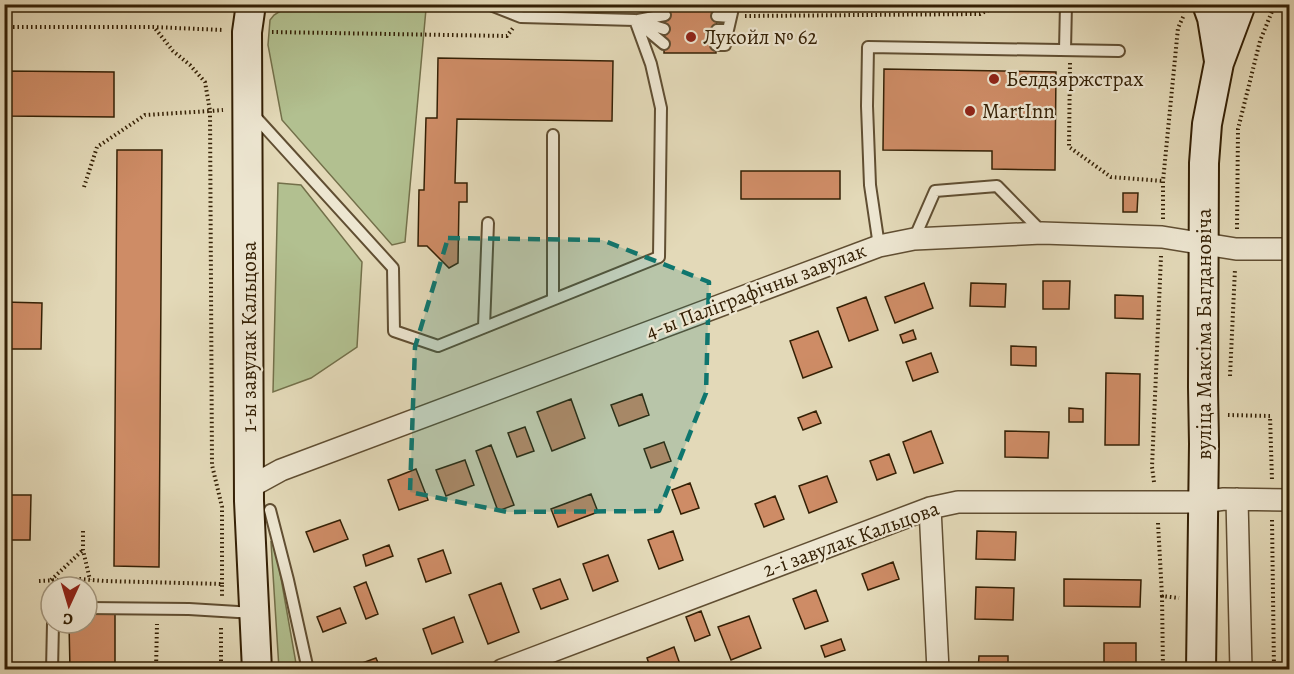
<svg xmlns="http://www.w3.org/2000/svg" width="1294" height="674" font-family="Alegreya,serif">
  <style>
    .green { fill: #b2c090; stroke: #73704a; stroke-width: 1.5 }
    .building { fill: #ce8c66; stroke: #342005; stroke-width: 1.5 }
    .lines { fill: none; stroke-linecap: round; stroke-linejoin: round }
    .lane-casing { stroke: #604e32; stroke-width: 14 }
    .street-casing { stroke: #604e32; stroke-width: 24 }
    .secondary-casing { stroke: #342005; stroke-width: 32 }
    .path { stroke: #342005; stroke-width: 4; stroke-dasharray: 1.5 3; stroke-linecap: butt }
    .lane { stroke: #ede6d1; stroke-width: 10 }
    .street { stroke: #ede6d1; stroke-width: 21 }
    .secondary { stroke: #ede6d1; stroke-width: 28 }
    .marked { fill: #0f766e; fill-opacity: 0.2; stroke: #0f766e; stroke-width: 4.5; stroke-dasharray: 12 8; stroke-linejoin: round }
    .poi-dot { fill: #8f2418; stroke: #ede6d1; stroke-width: 2 }
    .labels { text-anchor: middle; stroke-width: 4.5; stroke-linejoin: round; paint-order: stroke }
    .poi-label { font-size: 21px; fill: #342005; stroke: #ede6d1; text-anchor: start }
    .street-label { font-size: 21px; fill: #342005; stroke: #ede6d1 }
  </style>
  <rect width="100%" height="100%" fill="#e3d9b8"/>
  <filter id="stains"><feTurbulence type="fractalNoise" baseFrequency=".00333" numOctaves="4"/><feColorMatrix values="0 0 0 0 .2 0 0 0 0 .09 0 0 0 0 .02 0 0 0 .5 -.17"/></filter>
  <radialGradient id="worn" r=".72"><stop offset=".6" stop-color="#630" stop-opacity="0"/><stop offset="1" stop-color="#630" stop-opacity=".3"/></radialGradient>
  <path class="green" d="M291,8l135,1 -21,233 -13,3 -110,-125 -14,-75 2,-25 4,-5 8,-5z
    M278,183l23,2 61,77 -5,85 -46,31 -38,14z
    M271,542l4,2 22,125h-18z"/>
  <path class="building" d="M665,8l52,1 -1,44h-52z
    M438,58l175,3 -1,60 -155,-2 -2,64h12v19h-8l-1,61 -9,5 -22,-22h-9l1,-56h5l2,-72h11z
    M884,69l172,3 -1,98 -63,-1v-18l-109,-1z
    M4,71l110,1v45l-110,-1z
    M117,150h45l-3,417 -45,-1z
    M741,171h99v28h-99z
    M1123,193h15l-1,19h-14z
    M1043,281h27l-1,28h-26z
    M924,283l9,25 -38,15 -10,-26z
    M971,283l35,1 -1,23 -35,-1z
    M1115,295l28,1v23l-28,-1z
    M866,297l12,33 -29,11 -12,-33z
    M4,302l38,1 -1,46h-37z
    M913,330l3,9 -13,4 -3,-8z
    M818,331l14,36 -29,11 -13,-37z
    M1011,346l25,1v19l-25,-1z
    M931,353l7,19 -25,9 -7,-19z
    M1106,373l34,1 -1,71h-34z
    M642,394l7,21 -30,11 -8,-21z
    M571,399l14,39 -33,13 -15,-39z
    M1069,408l14,1v13h-14z
    M816,411l5,12 -18,7 -5,-12z
    M525,427l9,24 -17,6 -9,-24z
    M931,431l12,32 -29,10 -11,-31z
    M1005,431l44,1 -1,26 -43,-1z
    M664,442l7,19 -20,7 -7,-19z
    M491,445l23,60 -16,6 -22,-60z
    M889,454l7,19 -19,7 -7,-19z
    M465,460l9,25 -28,11 -10,-26z
    M416,469l12,31 -29,10 -11,-30z
    M827,476l10,26 -28,11 -10,-27z
    M690,483l9,25 -18,6 -9,-24z
    M591,494l7,18 -40,15 -7,-18z
    M4,495h27l-1,45h-26z
    M775,496l9,23 -20,8 -9,-23z
    M340,520l8,19 -34,13 -8,-20z
    M673,531l10,29 -24,9 -11,-29z
    M977,531l39,1 -1,28 -39,-1z
    M389,545l4,11 -27,10 -3,-11z
    M443,550l8,23 -25,9 -8,-23z
    M608,555l10,26 -25,10 -10,-27z
    M893,562l6,17 -31,11 -6,-16z
    M560,579l8,20 -27,10 -8,-20z
    M1064,579l77,1 -1,27 -76,-1z
    M366,582l12,32 -12,5 -12,-32z
    M501,583l18,49 -31,12 -19,-49z
    M976,587l38,1 -1,32 -38,-1z
    M816,590l12,31 -23,8 -12,-30z
    M340,608l6,15 -23,9 -6,-15z
    M701,611l9,24 -15,6 -9,-24z
    M87,613h28v57h-45l-1,-47h18z
    M749,616l12,32 -30,12 -13,-33z
    M454,617l9,25 -31,12 -9,-25z
    M841,639l4,11 -20,7 -4,-11z
    M1104,643h32v27h-32z
    M674,647l8,23h-31l-4,-12z
    M979,656h29v14h-30z
    M376,658l5,12h-26l-1,-4z"/>
  <g class="lines">
    <defs>
      <path id="lane" d="M488,4l33,13 114,3 29,9
        M717,16l14,1
        M638,20l27,-5
        M640,24l24,20
        M717,30h11l6,-26
        M716,45h9l3,-15
        M1065,50l1,-46
        M252,113l141,155 1,63 44,15 221,-89 2,-149 -10,-44 -16,-44
        M553,135v164
        M914,239l21,-48 62,-5 45,46
        M879,246l-9,-61 -3,-79 1,-59 251,4
        M484,327l4,-104
        M270,510l18,70 20,90
        M87,608l102,1 65,4
        M52,670l1,-47"/>
      <path id="street" d="M250,487l31,-17 598,-224 35,-7 128,-6 120,4 74,12h54
        M1237,499l4,171
        M930,508l8,162
        M502,670l428,-162 28,-6h245l21,-3 66,1"/>
      <path id="secondary" d="M251,4l-4,28 2,469 8,169
        M1207,4l5,14 7,43
        M1201,670l3,-226 -1,-57 1,-224 3,-39 12,-61 22,-59"/>
    </defs>
    <use href="#lane" class="lane-casing"/>
    <use href="#street" class="street-casing"/>
    <use href="#secondary" class="secondary-casing"/>
    <path class="path" d="M1166,4l19,7
      M676,5h32
      M745,16l235,-2 19,-9 43,-1
      M4,27h149l70,3
      M272,32l235,4 6,-8
      M1070,63l-1,84 42,30 52,4
      M84,187l13,-40 48,-32 65,-4 -5,-29 -15,-17 -17,-14 -19,-24
      M1163,219v-38l15,-153 6,-13
      M1237,229l1,-100 22,-88 15,-37
      M1230,376l5,-107
      M1228,415l42,1 2,64
      M1154,482l-2,-15 9,-211
      M1272,520l2,150
      M1158,523l4,73 17,2
      M83,531v19l7,30
      M51,580l32,-30
      M39,581l41,-2 25,2 117,3v13
      M222,584v-77l-10,-42 -2,-354 13,-1
      M1162,596l1,74
      M156,670l1,-46
      M221,670v-45"/>
    <use href="#lane" class="lane"/>
    <use href="#street" class="street"/>
    <use href="#secondary" class="secondary"/>
  </g>
  <path class="marked" d="M448,238l154,2 107,42 -3,111 -47,118 -152,1 -97,-20 5,-145z"/>
  <g class="poi-dot">
    <circle cx="691" cy="37" r="6"/>
    <circle cx="994" cy="79" r="6"/>
    <circle cx="970" cy="111" r="6"/>
  </g>
  <g class="labels">
    <g class="poi-label">
      <text x="703" y="44">Лукойл № 62</text>
      <text x="1006" y="86">Белдзяржстрах</text>
      <text x="982" y="118">MartInn</text>
    </g>
    <g class="street-label">
      <text transform="translate(756 291) rotate(-21)" y="7">4-ы Паліграфічны завулак</text>
      <text transform="translate(1204 334) rotate(-90)" y="7">вуліца Максіма Багдановіча</text>
      <text transform="translate(249 337) rotate(-90)" y="7">1-ы завулак Кальцова</text>
      <text transform="translate(851 539) rotate(-20)" y="7">2-і завулак Кальцова</text>
    </g>
  </g>
  <rect width="1294" height="674" fill="none" stroke="#e3d9b8" stroke-width="24"/>
  <rect x="6" y="6" width="1282" height="662" fill="none" stroke="#342005" stroke-width="3"/>
  <rect x="12" y="12" width="1270" height="650" fill="none" stroke="#342005" stroke-width="1.5"/>
  <g transform="translate(69 605) rotate(184)"><circle r="28" fill="#ede6d1" stroke="#a3977f" stroke-width="1.5"/>
  <path d="M0-4.5L10 22L0 15L-10 22Z" fill="#8f2418"/>
  <text y="-9" font-size="16" font-weight="bold" text-anchor="middle" fill="#342005">С</text>
  </g>
  <rect width="100%" height="100%" filter="url(#stains)"/>
  <rect width="100%" height="100%" fill="url(#worn)"/>
</svg>
